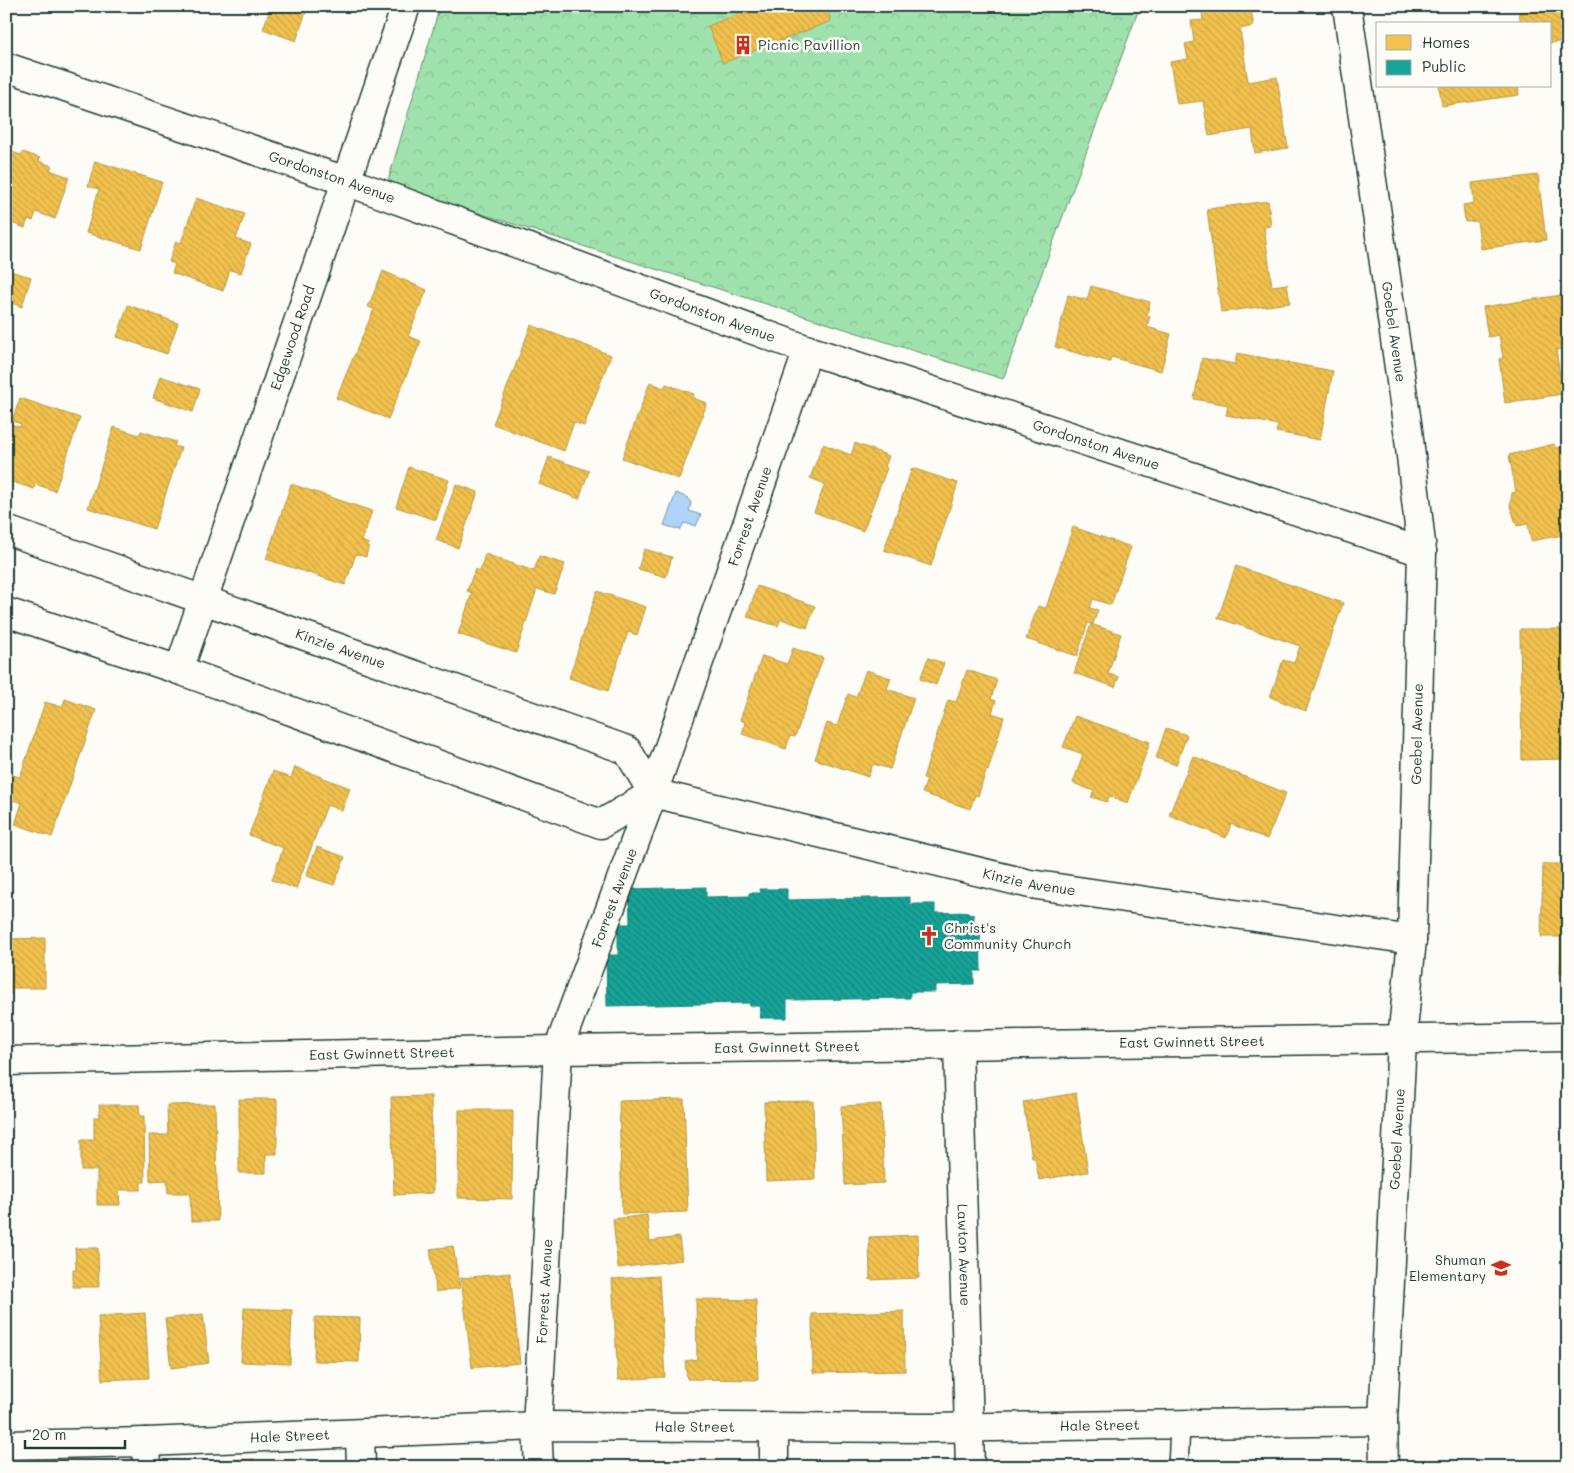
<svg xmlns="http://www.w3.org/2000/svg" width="1574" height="1473" font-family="Mali,sans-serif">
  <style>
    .park { fill: url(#park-crowns); stroke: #609070 }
    .water { fill: #afd4f8; stroke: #7598aa }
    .homes { fill: url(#homes-back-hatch); stroke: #b39946 }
    .public { fill: url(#public-back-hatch); stroke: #19847a }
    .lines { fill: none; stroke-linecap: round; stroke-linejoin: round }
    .lane-casing { stroke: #1f3d34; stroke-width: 22 }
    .street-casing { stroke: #1f3d34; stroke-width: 31 }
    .secondary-casing { stroke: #1f3d34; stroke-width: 31 }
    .lane { stroke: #fdfcf7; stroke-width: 19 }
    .street { stroke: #fdfcf7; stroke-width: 28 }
    .secondary { stroke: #fdfcf7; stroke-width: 28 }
    .labels { text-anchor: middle; stroke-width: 5; stroke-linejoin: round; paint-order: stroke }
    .poi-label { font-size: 14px; fill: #1f3d34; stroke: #fdfcf7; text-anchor: start }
    .street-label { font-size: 14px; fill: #1f3d34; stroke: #fdfcf7 }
  </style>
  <defs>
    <pattern id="park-crowns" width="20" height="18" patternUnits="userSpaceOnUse" patternTransform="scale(1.25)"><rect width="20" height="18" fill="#a0e2ad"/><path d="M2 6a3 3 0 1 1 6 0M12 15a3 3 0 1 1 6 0" fill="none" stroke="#89c395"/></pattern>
    <pattern id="homes-back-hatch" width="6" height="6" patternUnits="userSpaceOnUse" patternTransform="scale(1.25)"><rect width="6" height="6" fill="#f2c14e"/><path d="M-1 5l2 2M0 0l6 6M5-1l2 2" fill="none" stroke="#cfa745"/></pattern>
    <pattern id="public-back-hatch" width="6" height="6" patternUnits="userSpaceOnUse" patternTransform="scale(1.25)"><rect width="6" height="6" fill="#17a398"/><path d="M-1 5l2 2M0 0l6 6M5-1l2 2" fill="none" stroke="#14867d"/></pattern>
  </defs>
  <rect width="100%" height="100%" fill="#fdfcf7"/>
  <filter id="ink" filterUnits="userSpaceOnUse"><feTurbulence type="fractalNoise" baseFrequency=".02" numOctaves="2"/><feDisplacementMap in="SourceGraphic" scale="10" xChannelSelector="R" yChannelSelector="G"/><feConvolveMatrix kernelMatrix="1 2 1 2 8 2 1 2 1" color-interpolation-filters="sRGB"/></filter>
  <g filter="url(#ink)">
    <path class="park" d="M440,6h700l-137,373 -616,-195z"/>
    <path class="water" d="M676,493l12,5 3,5 -2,8 12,4 -5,11 -12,-3 -4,7 -16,-5z"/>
    <path class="homes" d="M251,6h57l-12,35 -33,-12 6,-17z
      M759,6h67l5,15 -108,42 -15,-37z
      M1201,6h49l4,20 -14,3 8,53 29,-5 11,71 -33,5 -3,-24 -43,7 -6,-35 -26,3 -7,-42 18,-3 -3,-15 9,-2 -3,-21 12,-1z
      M1560,6h8v35l-18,2v-19h-29l-2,-12z
      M1439,86h79l1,9 -77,11z
      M9,151l12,4 2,-3 17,6 -1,3 13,5 -2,4 19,7 -14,42 -19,-7 -3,9 -5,-2 -3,9 -19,-7v-62z
      M95,161l67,21 -21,67 -55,-16 13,-44 -11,-3z
      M1538,175l8,65 -65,9 -4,-28 -12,1 -2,-17 11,-2 -2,-20z
      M196,198l49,16 -9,25 15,5 -10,29 -11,-3 -7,21 -51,-18 3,-9 -6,-2 7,-21 5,2z
      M1268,201l3,25 -7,1 8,59 15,-2 3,19 -69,9 -14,-103z
      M10,271l21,6 -9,30 -16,-6v-19z
      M383,271l44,19 -19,46 13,5 -33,78 -52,-21 38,-89 -6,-2z
      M1091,286l59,16 -3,13 3,1 -3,11 24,7 -10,37 -50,-14 -1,5 -55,-15 13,-52 19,5z
      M1568,294v55l-12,1 7,44 -58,9 -6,-44 4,-1 -4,-23 -11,2 -5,-30z
      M128,305l50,18 -11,31 -50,-17z
      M531,325l80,30 -27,71 -10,-4 -10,29 -71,-27z
      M1237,353l96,18 -13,69 -44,-8 2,-7 -52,-10 2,-10 -34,-6 8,-41 33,6z
      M160,376l40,13 -7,23 -40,-14z
      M650,382l14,6 2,-4 28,10 -1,4 14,5 -28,76 -57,-21z
      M20,398l60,20 -25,73 -20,-7 -1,5 -28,-9v-54l1,-3 13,4 1,-3 -9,-3z
      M114,427l25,8 2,-4 35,11 -2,4 7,2 -27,81 -66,-21z
      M855,443l34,13 -4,11 2,1 -24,63 -49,-19 11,-28 -15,-6 13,-34 28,11z
      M1554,444l1,4 13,-2v97l-3,1 -2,-9 -32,6 -3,-17 -11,2 -7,-20 2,-13 4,-1 -7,-37z
      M549,457l40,14 -10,28 -40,-15z
      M409,467l40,13 -13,40 -40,-13z
      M912,468l46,15 -27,83 -47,-16z
      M291,484l81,27 -10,30 7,3 -3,13 -10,-3 -11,31 -79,-26z
      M456,484l22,8 -20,56 -22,-8z
      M1073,527l58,20 -20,58 -18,-6 -3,9 8,2 -5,14 -5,-1 -11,33 -51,-17 12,-33 8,2z
      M644,549l28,8 -6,20 -28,-8z
      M485,554l49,17 5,-15 26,8 -11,30 -17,-5 -21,64 -58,-19 14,-41 -5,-2 8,-22 5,2z
      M1236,566l107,37 -37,108 -36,-14 13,-37 11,3 6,-17 -82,-28z
      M757,586l58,20 -8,22 -26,-9 -3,7 -31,-9z
      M597,591l49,16 -9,28 -9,-3 -20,59 -39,-13z
      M1091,624l30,10 -13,40 11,3 -4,10 -41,-14z
      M1520,629h48v130l-46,1z
      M793,648l30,10 -28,79 -5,-1 -4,13 -44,-15 3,-12 -5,-2 22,-64 25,8z
      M928,658l16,5 -8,22 -16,-6z
      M866,670l25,8 -4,11 27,9 -24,71 -17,-5 -5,13 -53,-18 12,-36 10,3 11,-32 8,3z
      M967,670l30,10 -6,19 5,2 -4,12 12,4 -16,54h-2l-8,25 -3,-1 -5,14 -48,-16 5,-14 -4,-1 25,-78 8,2z
      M65,699l31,11 -44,127 -37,-13 7,-21 -16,-5v-2l7,-21 7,2 25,-75 17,5z
      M1075,716l75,26 -22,61 -19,-7 -2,6 -16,-5 3,-6 -21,-8 10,-29 -20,-7z
      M1166,728l21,7 -11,30 -20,-7z
      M1193,756l93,37 -19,46 -36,-15 -5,14 -57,-23z
      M295,767l55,21 -8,23 -15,-6 -31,84 -24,-9 11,-32 -34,-13 24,-64 18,7z
      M317,847l28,10 -11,28 -28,-9z
      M1543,864h25v111l-8,-1 1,-37h-20z
      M45,938v50h-34v6h-5v-55z
      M1076,1093l12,79 -49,8 -4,-22h-3l-9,-56z
      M431,1096l2,97 -39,2 -3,-98z
      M239,1099h38v55h-11v19h-27z
      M684,1099l4,113 -66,2 -3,-113z
      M813,1101l2,78 -49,2 -2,-79z
      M215,1104l3,117h-27l-1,-28h-22l-1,-13 -17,1 -1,-46h19l-1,-30z
      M881,1104l3,79 -39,2 -4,-79z
      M99,1105h40l1,11h4l1,66h-4v8h-22l1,15h-23v-35h-16v-30h13v-23h6z
      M459,1110h54l-1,89 -54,-1z
      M647,1215l3,26 29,-4 3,23 -64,8 -5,-49z
      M6,1228h4l1,18h-5z
      M918,1235l1,43 -49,2 -1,-43z
      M453,1246l7,42 -24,4 -6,-43z
      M75,1248h23l1,39h-26v-17h3z
      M510,1273l10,90 -48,5 -11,-90z
      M659,1276l6,101 -47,3 -6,-101z
      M696,1299l60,1 2,80 -71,-1 -2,-18 12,-2z
      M244,1308l48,2 -2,54 -49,-2z
      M904,1311l1,60 -92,2 -1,-59z
      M145,1313l4,65 -47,2 -4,-64z
      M203,1314l6,49 -38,5 -6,-49z
      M315,1317l45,1 -1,44 -45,-1z
      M254,1459v8h-28l1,-7z"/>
    <path class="public" d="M706,887v10l43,-1v-3h12l-1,-4h27v11l123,-3v7h25v9l33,-1v2l6,1v9h6l1,47h-7v13l-39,1v7h-25v6l-123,2v18h-27v-12h-10l-1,-3 -142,3 -1,-51h12v-31h12l-1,-35z"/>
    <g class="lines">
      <defs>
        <path id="lane" d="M1178,1467l2,-41"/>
        <g id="street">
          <path id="s1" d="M6,67l340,114 462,169 614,202"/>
          <path id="s2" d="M6,530l621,220 26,43"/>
          <path id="s3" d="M6,612l173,58 422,154 52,-31 377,91 382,56"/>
          <path id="s4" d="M179,670l227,-664"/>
          <path id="s5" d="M958,1044l12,423"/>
          <path d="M774,1429v38"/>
          <path d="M360,1434l1,33"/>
          <path d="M146,1442l1,25"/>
          <path id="s6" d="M6,1445l140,-3 391,-16 394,2 452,-7"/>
          <path id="s7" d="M539,1467l-2,-41 21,-376 95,-257 155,-443"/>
        </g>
        <g id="secondary">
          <path id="s8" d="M1347,6l61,424 14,122 -10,388 -10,100 -19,381 1,46"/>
          <path id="s9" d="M6,1061l552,-11 1010,-13"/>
        </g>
      </defs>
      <use href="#lane" class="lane-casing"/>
      <use href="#street" class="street-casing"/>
      <use href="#secondary" class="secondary-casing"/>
      <use href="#lane" class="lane"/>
      <use href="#street" class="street"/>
      <use href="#secondary" class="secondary"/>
    </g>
  </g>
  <defs>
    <symbol id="building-bare" viewBox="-9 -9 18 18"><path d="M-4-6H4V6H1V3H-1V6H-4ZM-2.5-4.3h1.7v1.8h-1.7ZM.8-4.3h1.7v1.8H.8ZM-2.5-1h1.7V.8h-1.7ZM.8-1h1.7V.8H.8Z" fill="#c8321e" stroke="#fdfcf7" stroke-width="2.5" paint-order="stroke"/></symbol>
    <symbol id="church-bare" viewBox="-9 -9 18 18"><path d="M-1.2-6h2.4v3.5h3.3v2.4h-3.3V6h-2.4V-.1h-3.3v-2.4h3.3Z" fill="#c8321e" stroke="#fdfcf7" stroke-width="2.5" paint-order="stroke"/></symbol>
    <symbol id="school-bare" viewBox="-9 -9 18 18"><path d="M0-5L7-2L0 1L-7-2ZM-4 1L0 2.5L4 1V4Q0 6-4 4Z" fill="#c8321e" stroke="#fdfcf7" stroke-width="2.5" paint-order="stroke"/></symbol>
  </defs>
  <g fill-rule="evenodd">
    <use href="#building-bare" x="729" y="31" width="28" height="28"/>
    <use href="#church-bare" x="915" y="922" width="28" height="28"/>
    <use href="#school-bare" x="1487" y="1254" width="28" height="28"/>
  </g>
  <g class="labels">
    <g class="poi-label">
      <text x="758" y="50">Picnic Pavillion</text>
      <text x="944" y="933">Christ's<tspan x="944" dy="16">Community Church</tspan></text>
      <text x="1486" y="1265" text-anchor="end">Shuman<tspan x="1486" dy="16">Elementary</tspan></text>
    </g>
    <g class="street-label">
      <text dy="5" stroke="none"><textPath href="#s1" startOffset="344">Gordonston Avenue</textPath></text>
      <text dy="5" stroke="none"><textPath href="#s1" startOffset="749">Gordonston Avenue</textPath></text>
      <text dy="5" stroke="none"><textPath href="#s8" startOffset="329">Goebel Avenue</textPath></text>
      <text dy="5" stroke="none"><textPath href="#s4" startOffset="351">Edgewood Road</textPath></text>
      <text dy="5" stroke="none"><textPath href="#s1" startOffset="1154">Gordonston Avenue</textPath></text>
      <text dy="5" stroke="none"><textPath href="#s7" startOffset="985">Forrest Avenue</textPath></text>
      <text dy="5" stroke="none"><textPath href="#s2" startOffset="355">Kinzie Avenue</textPath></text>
      <text transform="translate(1417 734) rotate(-89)" y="5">Goebel Avenue</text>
      <text dy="5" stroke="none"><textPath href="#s3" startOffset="1079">Kinzie Avenue</textPath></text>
      <text dy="5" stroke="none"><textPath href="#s7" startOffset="580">Forrest Avenue</textPath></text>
      <text dy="5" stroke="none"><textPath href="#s9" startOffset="1186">East Gwinnett Street</textPath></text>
      <text dy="5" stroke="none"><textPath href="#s9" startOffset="781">East Gwinnett Street</textPath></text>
      <text dy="5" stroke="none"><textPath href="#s9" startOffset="376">East Gwinnett Street</textPath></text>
      <text transform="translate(1397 1139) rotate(-87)" y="5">Goebel Avenue</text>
      <text dy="5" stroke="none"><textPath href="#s5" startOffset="211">Lawton Avenue</textPath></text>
      <text dy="5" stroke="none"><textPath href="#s7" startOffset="176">Forrest Avenue</textPath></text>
      <text dy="5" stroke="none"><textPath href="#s6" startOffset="1094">Hale Street</textPath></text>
      <text dy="5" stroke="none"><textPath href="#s6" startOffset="689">Hale Street</textPath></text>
      <text dy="5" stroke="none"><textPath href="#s6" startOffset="284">Hale Street</textPath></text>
    </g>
  </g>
  <rect width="1574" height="1473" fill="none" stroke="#fdfcf7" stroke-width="25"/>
  <rect x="12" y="12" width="1549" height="1448" fill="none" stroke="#1f3d34" stroke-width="2" filter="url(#ink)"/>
  <rect x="1376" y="22" width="175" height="65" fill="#fdfcf7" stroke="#a4b0a9"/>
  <rect x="1386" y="35" width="25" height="15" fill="#f2c14e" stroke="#a4b0a9"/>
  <text x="1422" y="48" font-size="15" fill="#1f3d34">Homes</text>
  <rect x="1386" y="60" width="25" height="15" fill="#17a398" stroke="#a4b0a9"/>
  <text x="1422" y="72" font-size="15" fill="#1f3d34">Public</text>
  <path d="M25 1440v8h100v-8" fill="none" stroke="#1f3d34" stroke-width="2.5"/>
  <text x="32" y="1440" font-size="15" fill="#1f3d34" stroke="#fdfcf7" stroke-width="4" paint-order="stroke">20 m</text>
</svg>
